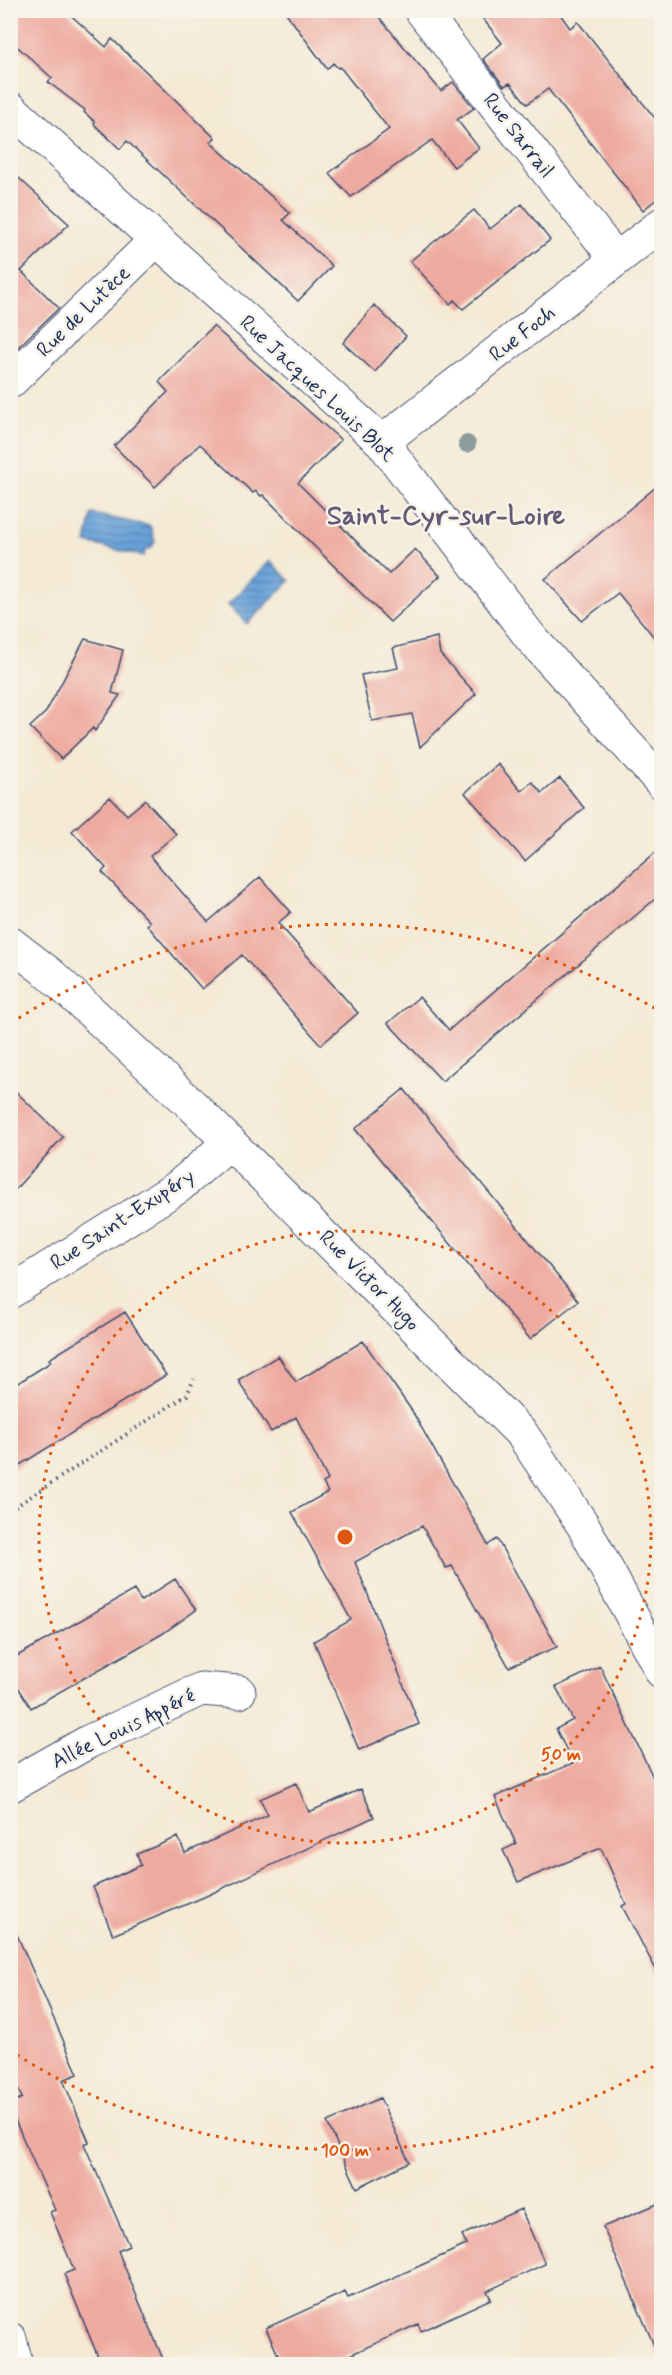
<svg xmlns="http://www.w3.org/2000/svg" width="672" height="2375" font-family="Mynerve,sans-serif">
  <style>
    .water { fill: url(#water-rules); stroke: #42699c; stroke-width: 1.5 }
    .building { fill: #eeaaa0 }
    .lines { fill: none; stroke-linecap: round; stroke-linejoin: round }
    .minor-casing { stroke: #3c4b70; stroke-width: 35 }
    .path { stroke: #3c4b70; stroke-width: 4; stroke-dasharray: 1.5 4.5; stroke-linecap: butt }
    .minor { stroke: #fff; stroke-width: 33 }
    .tree { fill: #8c9b9b }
    .ring { fill: none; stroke: #de5710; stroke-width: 3; stroke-dasharray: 3 6 }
    .labels { text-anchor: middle; stroke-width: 5; stroke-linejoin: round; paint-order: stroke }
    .street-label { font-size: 21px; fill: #1b2f5e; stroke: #f7f3e8 }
    .district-label { font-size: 27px; font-weight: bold; fill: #655a75; stroke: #f7f3e8 }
    .centre { fill: #de5710; stroke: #f7f3e8; stroke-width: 3 }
    .ring-label { font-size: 18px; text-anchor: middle; font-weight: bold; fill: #de5710; stroke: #f7f3e8; stroke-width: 5; stroke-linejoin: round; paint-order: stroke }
  </style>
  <defs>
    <pattern id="water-rules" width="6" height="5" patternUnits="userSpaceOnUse" patternTransform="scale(1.5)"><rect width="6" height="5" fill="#69a3d9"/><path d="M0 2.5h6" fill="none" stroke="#5685b3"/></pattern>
  </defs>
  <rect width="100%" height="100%" fill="#f7f3e8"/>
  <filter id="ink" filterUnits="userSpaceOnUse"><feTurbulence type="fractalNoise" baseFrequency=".0167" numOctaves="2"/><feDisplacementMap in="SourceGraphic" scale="12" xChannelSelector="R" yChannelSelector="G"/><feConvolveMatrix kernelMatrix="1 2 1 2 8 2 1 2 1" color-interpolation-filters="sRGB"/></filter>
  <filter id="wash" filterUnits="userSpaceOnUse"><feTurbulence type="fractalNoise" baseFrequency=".008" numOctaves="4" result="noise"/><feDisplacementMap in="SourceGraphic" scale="24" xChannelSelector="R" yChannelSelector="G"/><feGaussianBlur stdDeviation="1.35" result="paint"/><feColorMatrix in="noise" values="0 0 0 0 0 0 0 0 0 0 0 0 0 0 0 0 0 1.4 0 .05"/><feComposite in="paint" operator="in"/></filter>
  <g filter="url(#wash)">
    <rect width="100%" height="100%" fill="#f4ead5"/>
    <path class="water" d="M92,514l58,12 5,16 -4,6 -6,2 -1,6 -58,-13z
      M270,561l20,20 -43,43 -19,-20z"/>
    <g id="blocks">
      <path class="building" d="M10,10h55l41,37 6,-8 103,99 -5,4 80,71 -7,7 49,46 -34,35 -171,-160 -7,8 -26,-25 1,-2 -11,-10 1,-2 -37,-28 4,-4 -42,-38z
        M284,10h89l68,81 12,-9 21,26 -17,12 22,28 -25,19 -22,-27 -81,57 -22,-24 60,-44 -49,-62 -2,1 -5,-5 -6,6z
        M476,10h81l13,18 8,-6 84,105v68l-19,15 -95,-121 -21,15 -17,-21 -6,3 -21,-27 19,-16z
        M10,170l59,54 -48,47 38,37 -49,47z
        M522,204l28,36 -87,69 -9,-9 -4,4 -40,-43 64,-51 16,19z
        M374,305l32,31 -31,36 -32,-29z
        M213,326l128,114 -43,43 91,91 26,-25 25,27 -50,46 -127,-127 -2,1 -5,-5 -3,2 -53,-49 -45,43 -41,-41 54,-54 -9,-10z
        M662,482v165l-44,-54 -36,28 -37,-42z
        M437,637l3,17 36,40 -56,53 -8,-33 -40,7 -11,-46 37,-7 -5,-20z
        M85,639l38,11 -11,43 8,2 -25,36 -2,-3 -32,31 -31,-32 16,-15z
        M498,764l23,27 11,-9 10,11 18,-15 24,30 -59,53 -60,-68z
        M110,797l17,18 18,-15 31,34 -26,22 58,66 52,-45 31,35 -13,11 80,90 -37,32 -79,-90 -40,34 -55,-64 3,-3 -48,-50 4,-4 -34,-37z
        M662,847v46l-220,188 -54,-58 31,-26 30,33z
        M10,1086l53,51 -53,58z
        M404,1089l174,212 -48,38 -175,-210z
        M125,1312l41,63 -156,96v-83l41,-26 -2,-3z
        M363,1341l49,70 76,134 9,-6 60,108 -48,20 -57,-101 -6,2 -24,-42 -67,36 64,162 -60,26 -45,-109 37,-21 -59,-108 36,-20 -5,-9 5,-3 -32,-63 -25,15 -33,-52 40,-24 18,26z
        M175,1579l21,31 -34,24 -131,74 -21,-34v-14l124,-70 7,11z
        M600,1666l62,130v185l-40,-75 4,-2 -25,-56 -83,34 -15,-32 13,-6 -21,-47 78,-34 -17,-34 17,-9 -17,-33z
        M296,1783l13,29 52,-23 13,28 -170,80 -91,38 -20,-48 48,-22 -4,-11 41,-17 7,16 83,-38 -8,-16z
        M10,1919l68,155 -15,6 26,62 -5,2 45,102 -11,5 47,113h-64l-37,-90 10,-4 -24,-58 5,-2 -45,-101v-6l12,-5 -12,-27z
        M380,2098l29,64 -52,26 -30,-66z
        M662,2202v162l-59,-137z
        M521,2209l24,55 -58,27 4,8 -70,32 -3,-7 -88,40h-48l-16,-36 79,-36 3,6 118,-53 -4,-10z"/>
    </g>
  </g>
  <g filter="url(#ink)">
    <use href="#blocks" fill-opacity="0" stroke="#3c4b70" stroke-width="1.5"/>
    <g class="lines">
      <defs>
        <path id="minor" d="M421,10l195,249
          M10,108l372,334 149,196 131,145
          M10,382l146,-142
          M382,442l280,-218
          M10,943l40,31 142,131 330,329 61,91 79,147
          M10,1292l168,-105 52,-45
          M10,1786l78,-44 113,-53 38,3
          M10,2339l6,25"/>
      </defs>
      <use href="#minor" class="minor-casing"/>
      <path class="path" d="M10,1510l177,-115 7,-16"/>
      <use href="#minor" class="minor"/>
    </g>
    <circle class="tree" cx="467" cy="444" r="9"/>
  </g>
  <g class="ring">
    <circle cx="345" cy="1537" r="306"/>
    <path d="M661 2062A613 613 0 0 1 11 2051M11 1023A613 613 0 0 1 661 1012"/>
  </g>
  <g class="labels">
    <g class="street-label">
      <text transform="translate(519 135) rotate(52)" y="7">Rue Sarrail</text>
      <text transform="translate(83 311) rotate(-44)" y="7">Rue de Lutèce</text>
      <text transform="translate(522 333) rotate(-38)" y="7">Rue Foch</text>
      <text transform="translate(318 388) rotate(43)" y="7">Rue Jacques Louis Blot</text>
      <text transform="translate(122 1219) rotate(-33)" y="7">Rue Saint-Exupéry</text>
      <text transform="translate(370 1280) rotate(45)" y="7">Rue Victor Hugo</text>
      <text transform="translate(123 1728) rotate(-26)" y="7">Allée Louis Appéré</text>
    </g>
    <g class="district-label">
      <text x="446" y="524">Saint-Cyr-sur-Loire</text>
    </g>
  </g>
  <circle cx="345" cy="1537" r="9" class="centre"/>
  <g class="ring-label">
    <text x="561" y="1760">50 m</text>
    <text x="345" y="2156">100 m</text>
  </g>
  <rect width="672" height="2375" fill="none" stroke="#f7f3e8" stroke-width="36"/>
</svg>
